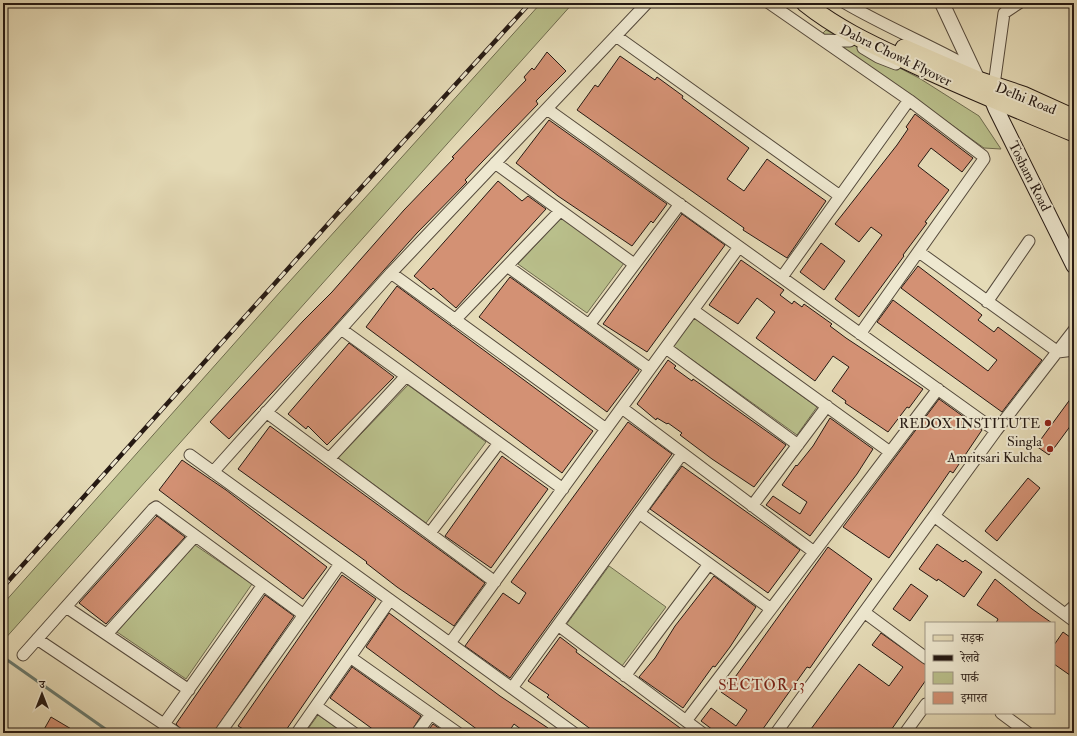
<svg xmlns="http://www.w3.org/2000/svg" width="1077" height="736" font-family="'IM FELL Double Pica','Noto Serif Devanagari',serif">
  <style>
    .green { fill: #b9bf8b; stroke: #6f6c4f }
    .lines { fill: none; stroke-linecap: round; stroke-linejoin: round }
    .stream { stroke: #697a6e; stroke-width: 3 }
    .building { fill: #d39174; stroke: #251913 }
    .minor-casing { stroke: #554a3c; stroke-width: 13 }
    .tertiary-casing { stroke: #554a3c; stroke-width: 16 }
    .secondary-casing { stroke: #251913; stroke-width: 17 }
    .primary-casing { stroke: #251913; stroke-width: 19 }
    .minor { stroke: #eee8d0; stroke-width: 11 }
    .tertiary { stroke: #eee8d0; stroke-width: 14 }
    .secondary { stroke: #eee8d0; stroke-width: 15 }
    .primary { stroke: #e5dbb7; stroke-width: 17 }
    .rail-casing { stroke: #251913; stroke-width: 4.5 }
    .rail { stroke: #eee8d0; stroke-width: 3; stroke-dasharray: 9; stroke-linecap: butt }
    .poi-dot { fill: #8f2418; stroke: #eee8d0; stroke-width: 1.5 }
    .labels { text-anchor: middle; stroke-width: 4; stroke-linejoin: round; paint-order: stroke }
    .street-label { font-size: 14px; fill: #251913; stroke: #eee8d0 }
    .poi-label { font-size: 14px; fill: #251913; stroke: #eee8d0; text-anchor: end }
    .neighbourhood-label { font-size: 15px; letter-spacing: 1px; fill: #7a1f14; stroke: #eee8d0 }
  </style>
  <rect width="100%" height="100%" fill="#e5dbb7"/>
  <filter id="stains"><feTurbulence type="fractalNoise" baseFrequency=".005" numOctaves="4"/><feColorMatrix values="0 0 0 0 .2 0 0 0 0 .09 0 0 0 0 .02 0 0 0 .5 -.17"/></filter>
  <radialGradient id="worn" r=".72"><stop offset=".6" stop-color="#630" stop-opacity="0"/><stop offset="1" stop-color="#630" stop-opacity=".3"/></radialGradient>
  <path class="green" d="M541,3h32l-570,638v-37l277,-312z
    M826,30l93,48 60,38 22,33 -17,-1 -161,-115z
    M562,217l62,46 -37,50 -69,-49z
    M694,318l123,89 -20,28 -124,-89z
    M408,385l78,57 -60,81 -88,-65z
    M195,545l57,39 -66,95 -69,-47z
    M609,566l57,41 -44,59 -56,-41z
    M318,715l26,18h-39z"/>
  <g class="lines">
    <path class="stream" d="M3,657l108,76"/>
  </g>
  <path class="building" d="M547,52l19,19 -30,30 2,3 -56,58 -17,18 2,2 -50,51 -90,101 -98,105 -19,-17 93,-101 29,-29 72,-82 50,-52 -2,-1 74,-77 -2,-3 8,-9 2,2z
    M620,56l35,24 2,-3 26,19 -1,2 67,50 -22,31 17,12 23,-32 59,42 -39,57 -44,-28 1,-2 -167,-118 18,-25 3,2z
    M915,114l58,44 -11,14 -31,-24 -12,16 -1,2 31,24 -24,32 2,1 -24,32 1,1 -45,61 -24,-18 47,-64 -11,-8 -12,15 -24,-18 62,-79 11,-16 -2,-2z
    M549,120l118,84 -14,19 -2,-2 -19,25 -74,-50 -42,-33z
    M498,181l24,20 6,-5 18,13 -90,99 -23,-20 -2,2 -17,-14z
    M682,214l43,31 -78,107 -44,-28z
    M821,243l24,18 -21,29 -24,-18z
    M741,260l43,30 -4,5 12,9 2,-3 8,6 2,-3 28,20 -2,2 16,12 77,51 -14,19 -2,-1 -19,25 -43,-29 1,-2 -14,-10 17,-24 -16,-11 -18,25 -59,-43 19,-26 -18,-14 -19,26 -29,-19z
    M918,266l64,49 -4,5 16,12 4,-5 44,33 -40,52 -125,-90 16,-22 95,71 9,-11 -96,-72z
    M510,277l129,93 -32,42 -128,-95z
    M397,286l196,145 -31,42 -196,-146z
    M349,343l45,34 -67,68 -19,-19 -2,3 -18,-15z
    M668,360l8,6 -2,2 18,13 1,-2 10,7 83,59 -32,42 -42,-28 -32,-24 2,-2 -14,-10 -1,1 -10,-6 -1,2 -19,-16z
    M1074,394v27l-25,34 -13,-9z
    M939,399l43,31 -29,43 -3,-2 -11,16 -50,71 -46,-31z
    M830,418l43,31 -16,25 -47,62 -44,-31 7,-9 27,18 7,-12 -25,-17 14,-20 1,1 16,-20z
    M628,422l44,32 -162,224 -45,-32 38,-53 16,11 7,-11 -15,-11z
    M270,426l215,157 -31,43 -57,-39 -31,-24 1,-1 -129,-93z
    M502,456l46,33 -57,79 -46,-32z
    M182,460l44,30 101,77 -24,32 -144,-109z
    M682,466l118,84 -32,43 -118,-84z
    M1028,478l12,10 -43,53 -12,-10z
    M157,516l28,21 -79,87 -27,-21z
    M937,544l26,18 2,-2 17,12 -18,25 -26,-18 -1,2 -18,-12z
    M828,547l44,32 -53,76 -9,13 -3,-1 -47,66h-43l-16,-12 10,-13 25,18 11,-16 -26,-18 10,-14 2,2z
    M342,575l34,24 -92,134h-34l-12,-7z
    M714,576l42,31 -26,40 -15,20 -2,-1 -30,42 -44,-31 16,-19 20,-32z
    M995,579l37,30 20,14h-56l2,-4 -21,-14z
    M911,584l17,12 -18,25 -17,-12z
    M265,595l29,21 -81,117h-28l-9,-9z
    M389,613l111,83 48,32 -4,5h-18l-12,-9 -6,9h-26l-116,-86z
    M1063,632l11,8v38l-20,-14v-19z
    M881,633l45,32v15l-37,53h-81l51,-69 30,22 14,-19 -31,-22z
    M560,637l17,13 -1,2 111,81h-91l-49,-36 2,-2 -21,-14z
    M352,667l69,49 -11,17h-32l-48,-35z
    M51,717l27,16h-36z
    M433,724l13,9h-20z"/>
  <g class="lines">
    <defs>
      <path id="minor" d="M769,3l140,97 74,56 1,3 -124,175
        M845,3c41,24 85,42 126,65
        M616,36l224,160
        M823,40l27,1
        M863,48l15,9 18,7
        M994,85l10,-72 15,-10
        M547,109l449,322
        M495,163l139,101
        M919,252l139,100 16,-2
        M507,266l143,103
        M391,273l215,156
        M782,277l127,-177
        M987,302l42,-61
        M693,310l197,142
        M455,320l105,-109
        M589,325l91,-121
        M341,329l222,160
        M666,348l132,97
        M622,408l192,144
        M266,412l229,170
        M190,455l384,278
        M329,459l77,-83
        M213,472l178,-199 256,-270
        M752,506l75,-100
        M639,513l132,96
        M934,516l140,105
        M430,533l69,-90
        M66,607l123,83
        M864,612l62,46
        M1065,614l9,-8
        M558,625l144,108
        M107,634l88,-98
        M37,639l140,94
        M450,643l289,-396
        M23,655l130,-146 3,-2 148,108
        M350,657l108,76
        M625,676l84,-112
        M512,688l170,-234
        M316,706l38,27
        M1001,713l27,20
        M686,721l252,-332
        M164,724l99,-139
        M220,733l120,-169
        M297,733l93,-133
        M417,733l14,-19
        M776,733l220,-302 78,-101
        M905,733l21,-29"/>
      <path id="tertiary" d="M942,3l36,77"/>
      <path id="secondary" d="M994,90l-2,9 4,10 78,157"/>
      <path id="primary" d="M805,3c30,24 63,40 98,56 56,27 114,50 171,74
        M904,48l74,32 45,15 51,23"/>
    </defs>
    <use href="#minor" class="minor-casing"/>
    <use href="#tertiary" class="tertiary-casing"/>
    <use href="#secondary" class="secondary-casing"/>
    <use href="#primary" class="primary-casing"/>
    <use href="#minor" class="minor"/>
    <use href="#tertiary" class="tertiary"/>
    <use href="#secondary" class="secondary"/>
    <use href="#primary" class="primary"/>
    <defs>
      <path id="rail" d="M3,587l334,-373 193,-211"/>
    </defs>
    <use href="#rail" class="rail-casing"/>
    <use href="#rail" class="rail"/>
  </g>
  <g class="poi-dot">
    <circle cx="1048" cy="423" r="4"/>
    <circle cx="1050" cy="449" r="4"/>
  </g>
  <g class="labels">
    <g class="street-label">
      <text transform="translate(896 55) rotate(26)" y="5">Dabra Chowk Flyover</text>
      <text transform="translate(1026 98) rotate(22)" y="5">Delhi Road</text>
      <text transform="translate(1030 176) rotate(63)" y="5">Tosham Road</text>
    </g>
    <g class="poi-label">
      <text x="1040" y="428">REDOX INSTITUTE</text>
      <text x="1042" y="446">Singla<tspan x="1042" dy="16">Amritsari Kulcha</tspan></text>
    </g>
    <g class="neighbourhood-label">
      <text x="762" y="690">SECTOR 13</text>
    </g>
  </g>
  <rect width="1077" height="736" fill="none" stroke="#e5dbb7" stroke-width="16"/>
  <rect x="4" y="4" width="1069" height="728" fill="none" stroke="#251913" stroke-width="2"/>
  <rect x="8" y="8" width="1061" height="720" fill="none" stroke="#251913"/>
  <rect x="925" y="622" width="130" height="92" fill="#eee8d0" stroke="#9e9584"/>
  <rect x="933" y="635" width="20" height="6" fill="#e5dbb7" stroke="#9e9584"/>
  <text x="961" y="642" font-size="12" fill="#251913">सड़क</text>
  <rect x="933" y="655" width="20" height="6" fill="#251913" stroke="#9e9584"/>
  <text x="961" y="662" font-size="12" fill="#251913">रेलवे</text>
  <rect x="933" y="672" width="20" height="12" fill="#b9bf8b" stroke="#9e9584"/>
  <text x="961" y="682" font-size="12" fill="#251913">पार्क</text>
  <rect x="933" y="692" width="20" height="12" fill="#d39174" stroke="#9e9584"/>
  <text x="961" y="702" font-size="12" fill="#251913">इमारत</text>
  <g transform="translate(42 694)" stroke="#eee8d0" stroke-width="3" paint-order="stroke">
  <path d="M0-3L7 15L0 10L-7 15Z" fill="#251913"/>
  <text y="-6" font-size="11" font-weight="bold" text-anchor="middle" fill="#251913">उ</text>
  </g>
  <rect width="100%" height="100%" filter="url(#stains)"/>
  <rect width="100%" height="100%" fill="url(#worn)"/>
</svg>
